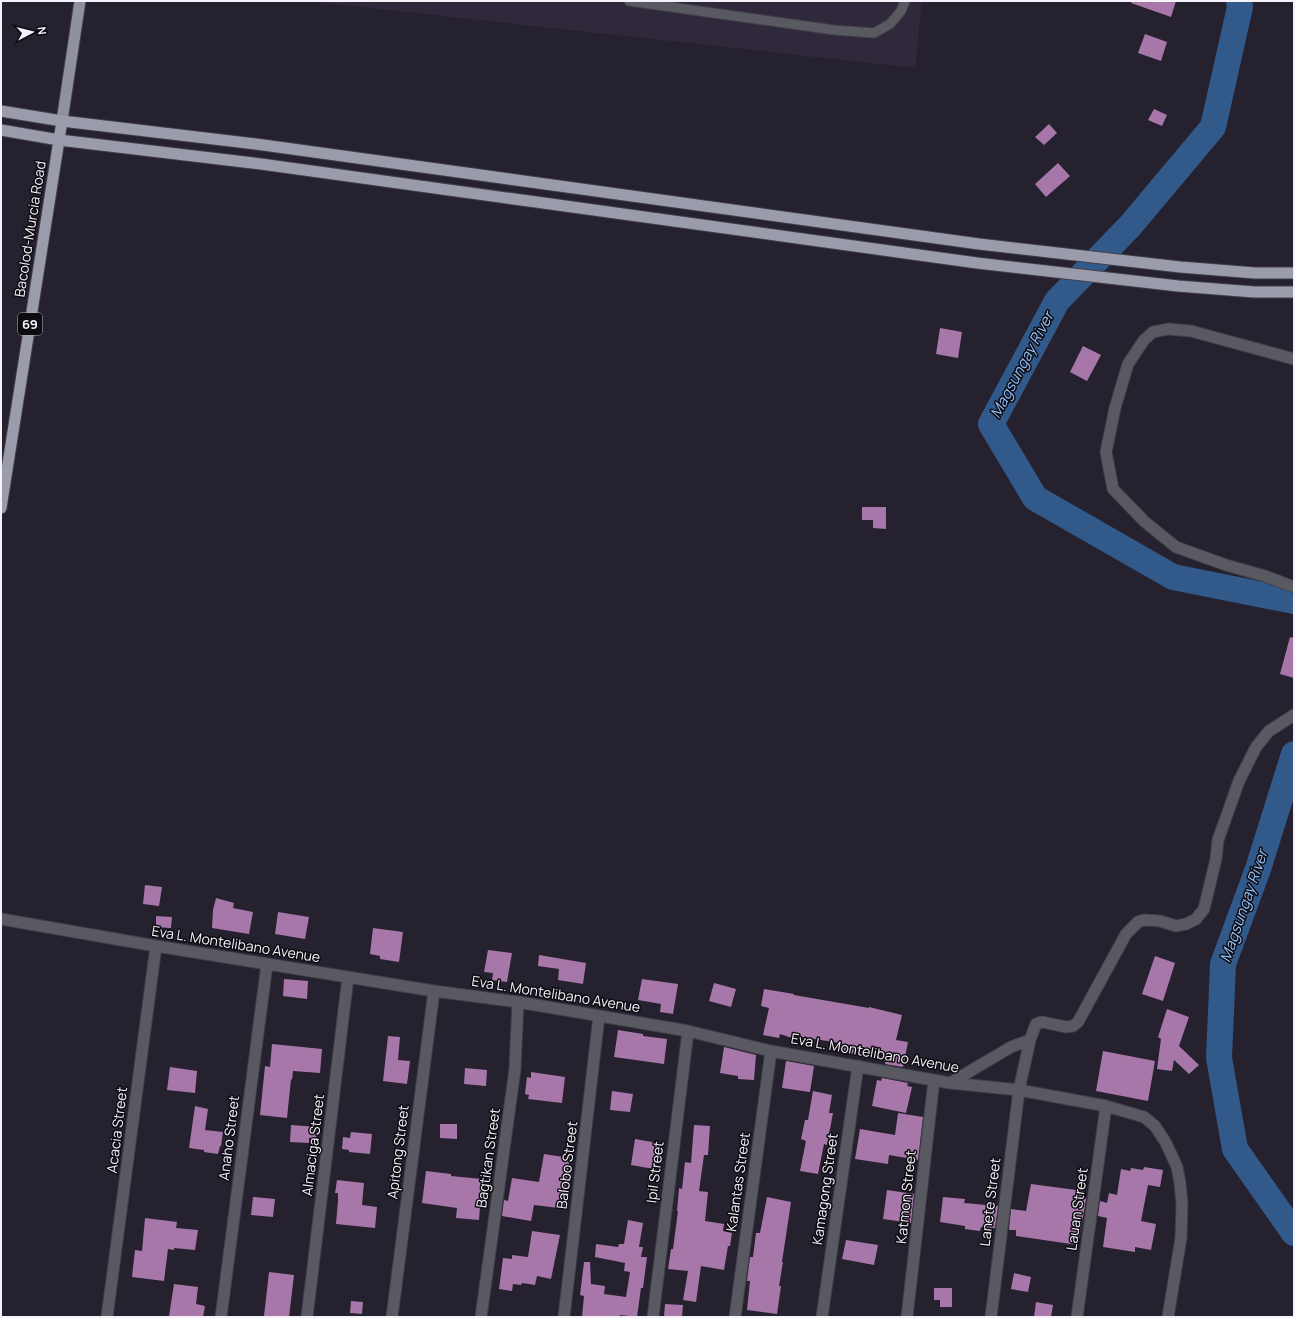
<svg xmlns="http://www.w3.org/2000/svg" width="1295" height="1318" font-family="Manrope,sans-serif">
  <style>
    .built { fill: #30293b }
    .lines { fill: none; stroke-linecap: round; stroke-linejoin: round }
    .river { stroke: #31598a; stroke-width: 26 }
    .building { fill: #a777aa }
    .service-casing { stroke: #423e4b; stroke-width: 11 }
    .minor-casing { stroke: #423e4b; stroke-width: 13 }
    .primary-casing { stroke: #423e4b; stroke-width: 13 }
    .trunk-casing { stroke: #423e4b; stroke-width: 13 }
    .service { stroke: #595a61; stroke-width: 9 }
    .minor { stroke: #595a61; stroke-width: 11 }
    .primary { stroke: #8f919f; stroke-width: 11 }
    .trunk { stroke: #9a9cab; stroke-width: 11 }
    .labels { text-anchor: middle; stroke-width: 3; stroke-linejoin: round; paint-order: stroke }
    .shield { fill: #0e0c11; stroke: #b0adb5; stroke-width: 1 }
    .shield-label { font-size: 13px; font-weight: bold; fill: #f5f2fb }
    .street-label { font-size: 14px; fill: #f5f2fb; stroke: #0e0c11 }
    .water-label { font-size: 15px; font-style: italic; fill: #93c3fd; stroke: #0e0c11 }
  </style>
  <rect width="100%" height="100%" fill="#25212e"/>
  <path class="built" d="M307,1h615l-7,67z"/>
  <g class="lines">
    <path class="river" d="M1239,1l1,6 -27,120 -83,99 -73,75 -66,123 44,74 138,79 121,24
      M1294,754l-36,115 -35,95 -4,94 16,91 59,84"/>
  </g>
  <path class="building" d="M1132,1h44l-5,16 -40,-14z
    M1145,34l22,8 -6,19 -23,-8z
    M1154,109l13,6 -5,11 -14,-6z
    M1049,124l8,9 -13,12 -9,-8z
    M1058,163l12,13 -24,21 -11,-13z
    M940,328l22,4 -4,26 -22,-4z
    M1083,346l18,9 -14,26 -17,-9z
    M862,507h24v22l-13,-1v-8h-11z
    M1290,637l4,1v40l-14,-4z
    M145,885l17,2 -3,19 -16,-2z
    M216,898l18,5 -1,5 20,4 -4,22 -37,-6 1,-18z
    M278,912l31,5 -4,22 -30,-5z
    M156,916l16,1 -1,11 -15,-1z
    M373,928l30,4 -4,30 -19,-3v-3l-10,-2z
    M488,950l24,3 -5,29 -15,-2 1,-7 -9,-1z
    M539,955l47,8 -3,21 -25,-4 1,-11 -21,-3z
    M1155,956l20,7 -12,38 -21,-7z
    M284,979l24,2 -1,18 -24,-3z
    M642,979l36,5 -5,30 -13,-2 1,-8 -23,-4z
    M714,983l22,6 -5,18 -22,-6z
    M764,989l30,5v1l75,13v-1l33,8 -6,25 12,2 -5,25 -18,-3 2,-11 -32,-7 -1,8 -15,-3 1,-8 -44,-7 -1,3 -15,-5 -1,4 -16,-3 6,-27 -8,-2z
    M1167,1009l22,8 -10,29 20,19 -10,9 -15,-14 -2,11 -15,-2 4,-30 -3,-2z
    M618,1030l25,4v2l24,3 -3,25 -50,-7z
    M388,1036l12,1 -2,23 12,1 -3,23 -24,-3z
    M272,1044l50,5 -2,24 -27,-2 -1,9 -1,-1 -4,39 -27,-3 5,-49 5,1z
    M724,1047l32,8 -2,25 -16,-1v-3l-18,-3z
    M1103,1051l52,10 -7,40 -52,-10z
    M786,1061l28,5 -4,26 -28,-4z
    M170,1067l27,4 -2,22 -28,-3z
    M465,1068l22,2 -1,16 -22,-2z
    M531,1072l34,5 -3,26 -34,-4 1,-4 -4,-1 2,-17 4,1z
    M882,1078l26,5 -1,3 5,1 -6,26 -34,-7 5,-26 4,1z
    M612,1091l21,3 -3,18 -20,-2z
    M813,1091l19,4 -3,18h4l-6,32 -3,-1 -6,30 -18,-3 6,-30 -5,-2 4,-19h3z
    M195,1106l13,3 -3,21 18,2 -2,14h-1l-2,8 -14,-2v-2l-15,-2z
    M898,1113l25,4 -5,43 -29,-5 -1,9 -33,-5 5,-30 35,6z
    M440,1124h17v15l-17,-1z
    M291,1125l26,2 -1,11h-7v5l-19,-1z
    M694,1125l16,1 -2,29h-4l-5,36 9,1 -3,29 19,3 -1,7 9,2 -2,13h-2l-4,24 -23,-4 -5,36 -13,-2 5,-29 -20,-2 3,-20h2l5,-38h-1l2,-23 3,1 3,-27 6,1z
    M351,1132l21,2 -2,20 -21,-2v-2l-7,-1 1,-12 7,1z
    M635,1139l23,4 -4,26 -23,-4z
    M544,1154l26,4 -5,31 4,1 -2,19 -33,-4 -3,16 -29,-5 2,-16 4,1 4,-23 27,4z
    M1144,1167l19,3 -3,17 -12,-2 -7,36 15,3 -5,26 -16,-3v5l-32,-5 4,-29 -9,-2 2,-15 7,2 2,-10 8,2 4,-26 9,2 1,-3 12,2z
    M426,1171l25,3v2l31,3 -3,41 -23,-2 1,-10 -35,-5z
    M337,1180l27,3 -2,22 15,2 -2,21 -39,-4 2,-24v-7h-3z
    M1031,1184l53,7 -1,7 3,1 -8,46 -62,-9v-6h-7l2,-21 15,2z
    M887,1190l27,4 -3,29 -28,-4z
    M253,1197l22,2 -2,18 -22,-2z
    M767,1197l24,5 -9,60h1l-4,24h2l-4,28 -30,-4 3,-29h-3l3,-24h3l3,-24h4z
    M943,1197l22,2 -1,4 34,3 -3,22 -14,-1 -1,4 -15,-2v-3l-25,-4z
    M145,1218l32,4 -1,6 22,2 -3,20 -21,-2v2l-6,-1 -4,32 -32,-4 3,-27 7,1z
    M628,1220l15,3 -4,24h4l-2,10h6l-4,31h-2l-4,29 -17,-2v2h-38l2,-21 -4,-1 4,-33h6l1,22 14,2 -1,8 22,3 4,-25 -6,-1 1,-8 -30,-6 1,-13 22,3 1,-3h5z
    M532,1231l28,4 -9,44 -14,-3 -2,9 -13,-2 -1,2 -8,-1 -1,7 -13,-2 4,-31 9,1v-4l16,2z
    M846,1240l32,5 -4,20 -32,-6z
    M269,1272l25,3 -5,42 -25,-1z
    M1014,1273l17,4 -3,15 -17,-3z
    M174,1284l24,3 -2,17 9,2 -2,11 -34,-1z
    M934,1288h18v19h-12v-7h-6z
    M351,1301l12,1 -1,12 -12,-1z
    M1036,1302l17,3 -2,12h-17z
    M665,1304l18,1 -1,12h-18z"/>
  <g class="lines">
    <defs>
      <path id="service" d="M629,1l205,29 40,3 16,-9 11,-13 4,-10"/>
      <path id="minor" d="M1294,359l-103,-28 -23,-2 -15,3 -9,8 -16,24 -13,44 -9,44 7,37 32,33 31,25 50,18 39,11 29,11
        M1,919l155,27 278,45 84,11 170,29 83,20 179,32 69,7 87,16 38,11 11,9 11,17 11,24 3,16 2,21 -1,34 -13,79
        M950,1083l61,-36 19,-7 6,-16 6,-2 24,5 7,-1 5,-4 48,-88 12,-12 6,-2 16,1 16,5 10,-2 10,-5 8,-10 12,-50 2,-19 21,-59 17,-34 13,-16 25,-16
        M107,1317l49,-371
        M221,1317l46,-353
        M307,1317l41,-340
        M392,1317l42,-326
        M481,1317l34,-248 3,-67
        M564,1317l35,-301
        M653,1317l35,-286
        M735,1317l36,-266
        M822,1317l36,-251
        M907,1317l27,-237
        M991,1317l28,-227 11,-50
        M1077,1317l29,-211"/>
      <path id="primary" d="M62,121l18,-120"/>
      <path id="trunk" d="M1,111l61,10 194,23 723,100 201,23 75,6h39
        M1,130l58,10 202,24 716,99 201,23 76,6h40
        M1,508l61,-387"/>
    </defs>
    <use href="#service" class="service-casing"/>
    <use href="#minor" class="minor-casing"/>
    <use href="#primary" class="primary-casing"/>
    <use href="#trunk" class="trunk-casing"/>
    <use href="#service" class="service"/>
    <use href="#minor" class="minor"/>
    <use href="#primary" class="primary"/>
    <use href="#trunk" class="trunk"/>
  </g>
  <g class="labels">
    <rect class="shield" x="18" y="313" width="24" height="22" rx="3"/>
    <g class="shield-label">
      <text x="30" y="329">69</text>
    </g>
    <g class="street-label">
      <text transform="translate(30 229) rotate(-81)" y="5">Bacolod-Murcia Road</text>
      <text transform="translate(236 944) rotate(9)" y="5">Eva L. Montelibano Avenue</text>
      <text transform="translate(556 994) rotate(9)" y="5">Eva L. Montelibano Avenue</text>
      <text transform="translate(875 1053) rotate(10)" y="5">Eva L. Montelibano Avenue</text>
      <text transform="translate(117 1130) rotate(-83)" y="5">Acacia Street</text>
      <text transform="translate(229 1138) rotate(-83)" y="5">Anaho Street</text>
      <text transform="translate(313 1145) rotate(-83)" y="5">Almaciga Street</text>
      <text transform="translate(398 1152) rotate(-83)" y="5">Apitong Street</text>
      <text transform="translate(488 1158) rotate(-82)" y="5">Bagtikan Street</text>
      <text transform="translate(567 1165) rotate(-83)" y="5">Balobo Street</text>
      <text transform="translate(655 1172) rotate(-83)" y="5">Ipil Street</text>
      <text transform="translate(738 1182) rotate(-82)" y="5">Kalantas Street</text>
      <text transform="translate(825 1189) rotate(-82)" y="5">Kamagong Street</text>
      <text transform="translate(906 1197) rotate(-84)" y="5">Katmon Street</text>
      <text transform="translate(990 1202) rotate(-83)" y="5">Lanete Street</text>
      <text transform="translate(1077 1209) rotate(-82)" y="5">Lauan Street</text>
    </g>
    <g class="water-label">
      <text transform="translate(1022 365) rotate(-62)" y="5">Magsungay River</text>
      <text transform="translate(1244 906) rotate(-71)" y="5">Magsungay River</text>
    </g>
  </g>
  <rect width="1295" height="1318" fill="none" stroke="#f5f2fb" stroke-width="4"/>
  <g transform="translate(32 32) rotate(83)" stroke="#0e0c11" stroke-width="3" paint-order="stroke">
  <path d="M0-3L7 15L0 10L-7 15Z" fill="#f5f2fb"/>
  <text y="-6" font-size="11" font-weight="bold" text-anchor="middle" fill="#f5f2fb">N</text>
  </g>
</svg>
